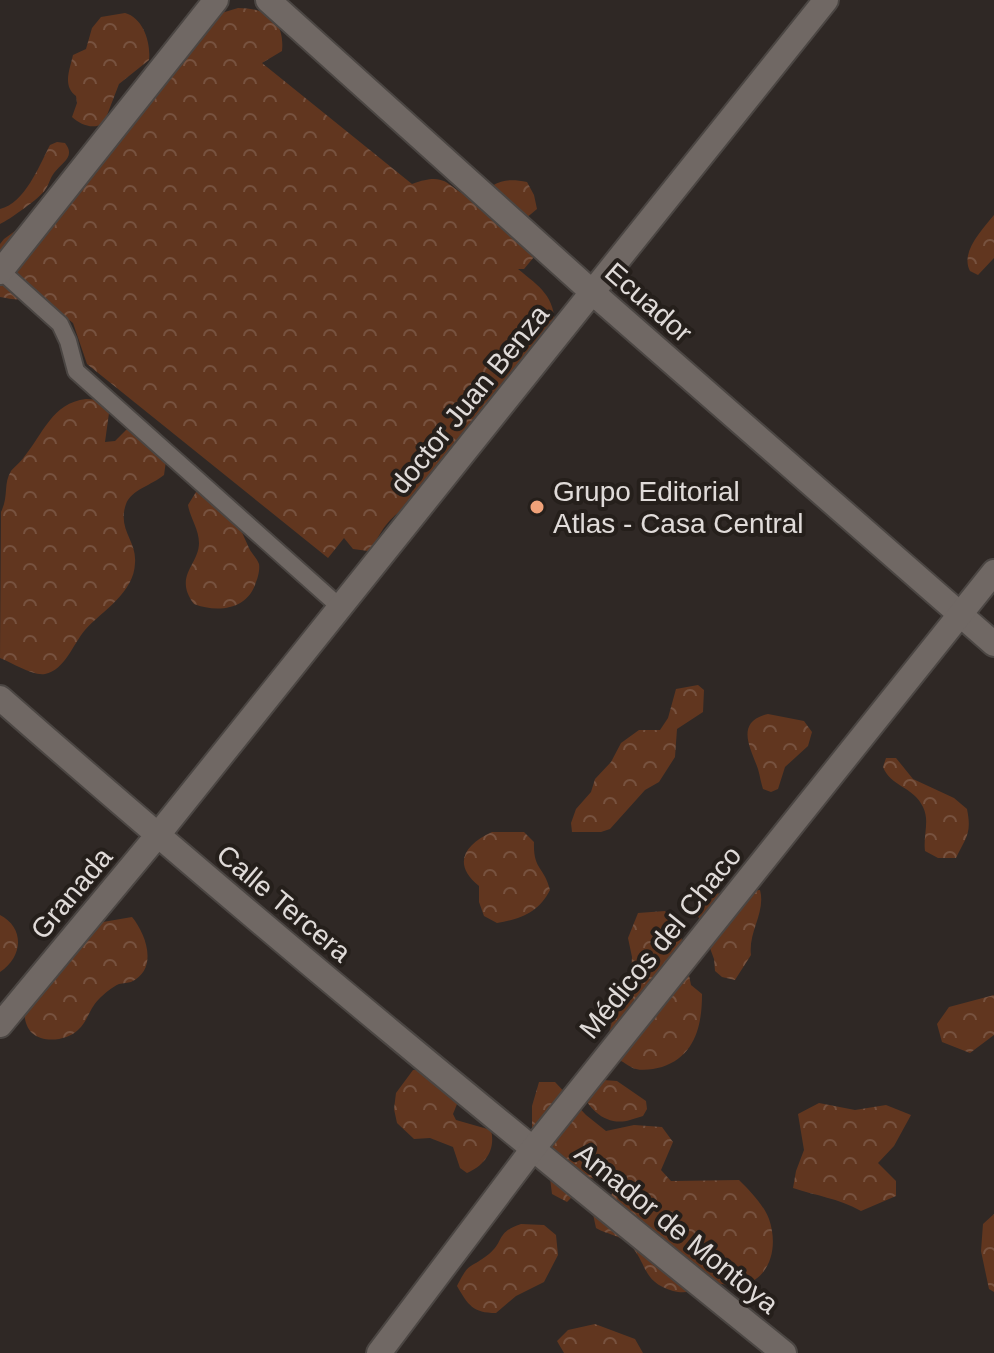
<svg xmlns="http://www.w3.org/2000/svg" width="994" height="1353" font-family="Helvetica,sans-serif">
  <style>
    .forest { fill: url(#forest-crowns) }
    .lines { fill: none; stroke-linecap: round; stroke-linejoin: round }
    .service-casing { stroke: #4b4643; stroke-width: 20 }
    .minor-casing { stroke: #4b4643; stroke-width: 28 }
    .secondary-casing { stroke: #4b4643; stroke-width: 28 }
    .service { stroke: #706864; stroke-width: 16 }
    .minor { stroke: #706864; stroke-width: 24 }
    .secondary { stroke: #706864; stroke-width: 24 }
    .poi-dot { fill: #f0a279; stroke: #251f1b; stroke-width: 3 }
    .labels { text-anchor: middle; stroke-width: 8; stroke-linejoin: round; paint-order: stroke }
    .street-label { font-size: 28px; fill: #e0dbd9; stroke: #251f1b }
    .poi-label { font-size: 28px; fill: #e0dbd9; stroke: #251f1b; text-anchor: start }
  </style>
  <defs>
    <pattern id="forest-crowns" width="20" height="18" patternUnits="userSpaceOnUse" patternTransform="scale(2)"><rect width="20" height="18" fill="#61361f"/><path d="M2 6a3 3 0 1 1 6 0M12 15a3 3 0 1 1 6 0" fill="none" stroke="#77523f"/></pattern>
  </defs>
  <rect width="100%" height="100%" fill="#2f2825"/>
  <path class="forest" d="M238,8c29,0 47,13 44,43l-20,12 150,121c40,-15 34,8 65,15 16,-17 27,-22 50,-17l7,13 3,14 -12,10 2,25 7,13 -10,12h-6c22,18 37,27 37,58l-86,103c-21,13 -31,47 -50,66 -10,10 -23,16 -33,29 -7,9 -10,18 -18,26l-15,-2 -9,-11 -16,20 -241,-194 -14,-41 -37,-30c-9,10 -24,6 -36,4v-53l4,-5 88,-64 10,-10 5,-14 88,-130z
    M125,13c18,5 26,29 24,47l-30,24 -15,39c-11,7 -23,2 -32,-6l5,-14 -1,-7c-14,-10 -6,-27 -3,-41l13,-6 6,-21 9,-11z
    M57,142l8,1c11,14 -3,19 -11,30 -4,5 -5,12 -9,17 -5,8 -36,30 -45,34v-15c25,-6 39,-43 50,-64z
    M994,215v43l-16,17 -8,-4c-10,-19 12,-41 24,-56z
    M86,399l15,1 8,13 -4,29 10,-1 11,-11h16l24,31 -2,14c-12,10 -33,15 -38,29 -9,26 11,36 9,59 -1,30 -32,47 -50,67 -12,14 -20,40 -40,44 -13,2 -32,-11 -45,-16l1,-146c8,-16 2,-28 10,-41 4,-5 10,-9 13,-14 19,-23 28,-54 62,-58z
    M196,492h25c11,18 19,36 28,56 2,5 8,10 10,16 1,5 -1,14 -3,18 -8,28 -39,31 -62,22 -21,-28 5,-39 5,-61 0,-14 -9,-25 -11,-38z
    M698,685l6,5 -1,22 -26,17 -2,28 -16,25 -14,8 -35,39 -9,3h-29l-1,-9 5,-14 15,-17 4,-13 16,-17 10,-19 18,-13h21l8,-12 8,-29z
    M768,714l36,7 8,11 -4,14 -23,21 -7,22 -7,3 -8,-3c-2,-6 -3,-13 -5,-20 -7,-20 -24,-47 10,-55z
    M886,758h10l17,21 41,19 13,11c5,25 -1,28 -11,49h-18l-13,-7c-2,-16 5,-30 -2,-44 -9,-20 -33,-21 -40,-40z
    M492,832h32l10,10c-1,28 10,24 16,48 -11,22 -29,29 -53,33l-13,-7 -5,-14v-16c-27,-22 -15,-41 13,-54z
    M760,890c6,22 -12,42 -9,65l-16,25 -13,-3 -7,-6 -1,-12 -17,-46 15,-19z
    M665,911l15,20 11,54 11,9c0,32 -7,62 -40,73 -8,2 -18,4 -26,2 -5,-1 -12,-7 -17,-9l-10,-27 7,-27 14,-18 2,-31 -4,-19 10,-25z
    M0,915c25,13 23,42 0,57z
    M132,917c14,17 27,52 -1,65 -3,1 -8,1 -12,2 -7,3 -15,10 -20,15 -10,10 -11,22 -21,31 -10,10 -34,14 -46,3 -8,-8 -8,-20 -8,-30l61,-60 6,-13 12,-8z
    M994,995v40l-24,18 -28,-11 -5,-18 12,-17z
    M413,1070h8l38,29 -6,15 3,6 35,10c5,20 -6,35 -24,43l-7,-5 -7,-21 -23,-9 -16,1 -17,-16 -3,-14 2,-16z
    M603,1080l14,1 29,20 1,8 -4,7c-4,1 -9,3 -13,4 -22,7 -42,-10 -48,-29z
    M539,1082h16l31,33 20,16 28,-6 28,2 11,15 -12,28 10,11 68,-1c11,11 24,24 30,39 9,26 3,57 -25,66 -10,3 -20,-2 -30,-1 -17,1 -21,12 -41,7 -29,-9 -25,-23 -40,-43 -8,-12 -25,-13 -37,-20l-3,-14 15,-14 9,-14 -8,-5 -18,-3 -24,24 -15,-8 -4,-32 -16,-33v-23z
    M819,1103l36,7 31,-5 25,10 -17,31 -16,17 18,18v15l-35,15c-24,-13 -44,-15 -68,-23l3,-17 8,-21 -6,-36z
    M994,1214v78l-5,-3 -8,-38 2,-27z
    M521,1224l23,1 12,10 2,20 -14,27 -28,14 -20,17c-23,0 -28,-8 -39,-27 13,-26 12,-16 32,-32 16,-13 6,-21 32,-30z
    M595,1324l40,15 8,14h-79l-7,-12 11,-11z"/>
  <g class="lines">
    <defs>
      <path id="service" d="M1,271l59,53 8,17 8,30 265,237"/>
      <path id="minor" d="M268,0l324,292 402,352
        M0,272l216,-272
        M0,698c256,225 519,441 784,655
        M0,1025l157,-189 669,-836"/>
      <path id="secondary" d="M379,1353l153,-203 462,-578"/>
    </defs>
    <use href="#service" class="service-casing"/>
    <use href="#minor" class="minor-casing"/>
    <use href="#secondary" class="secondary-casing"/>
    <use href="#service" class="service"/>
    <use href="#minor" class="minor"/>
    <use href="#secondary" class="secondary"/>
  </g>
  <circle class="poi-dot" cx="537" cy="507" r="8"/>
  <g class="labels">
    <g class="street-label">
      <text transform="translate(649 302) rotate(41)" y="10">Ecuador</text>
      <text transform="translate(469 399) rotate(-51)" y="10">doctor Juan Benza</text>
      <text transform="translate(71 893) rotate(-50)" y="10">Granada</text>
      <text transform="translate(284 903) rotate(40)" y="10">Calle Tercera</text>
      <text transform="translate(660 942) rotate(-51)" y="10">Médicos del Chaco</text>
      <text transform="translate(677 1228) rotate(39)" y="10">Amador de Montoya</text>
    </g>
    <g class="poi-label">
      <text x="553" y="501">Grupo Editorial<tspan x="553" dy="32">Atlas - Casa Central</tspan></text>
    </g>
  </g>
</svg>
